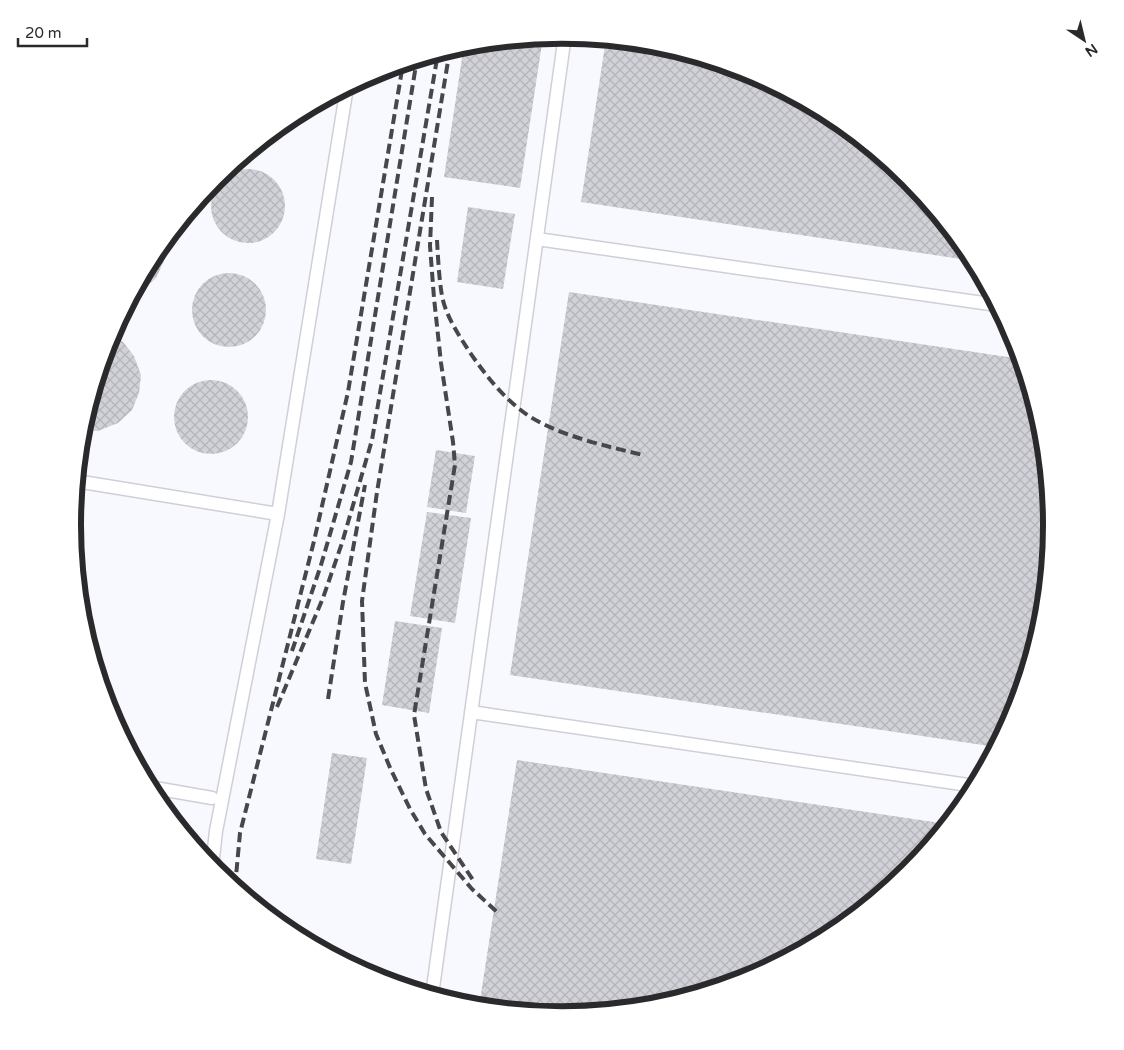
<svg xmlns="http://www.w3.org/2000/svg" width="1124" height="1050" font-family="'Varela Round',sans-serif">
  <style>
    .building { fill: url(#building-cross-hatch) }
    .lines { fill: none; stroke-linecap: round; stroke-linejoin: round }
    .service-casing { stroke: #cfd0d6; stroke-width: 15 }
    .service { stroke: #fff; stroke-width: 12 }
    .rail { stroke: #47474a; stroke-width: 4; stroke-dasharray: 10 5; stroke-linecap: butt }
    .rim { fill: none; stroke: #2a2a2d; stroke-width: 6 }
  </style>
  <defs>
    <pattern id="building-cross-hatch" width="8" height="8" patternUnits="userSpaceOnUse" patternTransform="scale(1.25)"><rect width="8" height="8" fill="#d1d2d8"/><path d="M0 0l8 8M0 8l8-8" fill="none" stroke="#b4b4ba"/></pattern>
  </defs>
  <rect width="100%" height="100%" fill="#f8f9fe"/>
  <path class="building" d="M543,37l-23,151 -76,-11 20,-132z
    M606,39l52,5 92,28 84,46 75,61 61,74 4,8 -393,-59z
    M301,111l-8,13 -9,8 -17,4 23,-19z
    M211 206a37 37 0 1 1 74 0a37 37 0 1 1-74 0Z
    M468,207l47,7 -12,75 -46,-7z
    M165,240l-1,21 -8,17 -13,12 -11,6 23,-43z
    M192 310a37 37 0 1 1 74 0a37 37 0 1 1-74 0Z
    M569,292l452,67 22,71 9,95 -9,96 -28,92 -19,34 -486,-72z
    M111,335l12,7 11,14 7,19 -2,18 -7,17 -14,13 -20,8 -17,-1z
    M174 417a37 37 0 1 1 74 0a37 37 0 1 1-74 0Z
    M436,450l39,6 -9,57 -39,-6z
    M427,512l44,6 -16,105 -45,-7z
    M395,621l47,7 -13,85 -47,-8z
    M332,753l35,5 -16,106 -35,-5z
    M517,760l430,64 -39,48 -74,61 -85,45 -92,28 -95,9 -83,-8z"/>
  <g class="lines">
    <defs>
      <path id="service" d="M537,239l460,66
        M76,481l202,33 -62,317 -4,36
        M278,514l69,-427
        M471,712l504,74
        M149,787l63,11
        M432,995l133,-960"/>
    </defs>
    <use href="#service" class="service-casing"/>
    <use href="#service" class="service"/>
    <path class="rail" d="M450,49l-73,443 -15,109 3,82 11,51 15,36 19,39 15,25 47,55 25,23
      M432,197l-2,49 4,52 7,65 12,79 2,23 -41,250 12,74 15,43 34,51
      M437,240c1,18 2,38 5,56 4,20 16,38 27,55 15,22 31,43 53,60 29,23 84,35 121,44
      M292,651l29,-86 30,-103 66,-403
      M328,699l15,-97 22,-117
      M277,707l46,-109 19,-55 30,-103 66,-387
      M235,887l5,-54 74,-292 34,-149 55,-328"/>
  </g>
  <path d="M0 0H1124V1050H0ZM81 525a481 481 0 1 1 962 0a481 481 0 1 1-962 0Z" fill="#fff" fill-rule="evenodd"/>
  <path class="rim" d="M81 525a481 481 0 1 1 962 0a481 481 0 1 1-962 0Z"/>
  <g transform="translate(1084 40) rotate(145)" stroke="#ffffff" stroke-width="4" paint-order="stroke">
  <path d="M0-4L9 19L0 12L-9 19Z" fill="#2a2a2d"/>
  <text y="-8" font-size="14" font-weight="bold" text-anchor="middle" fill="#2a2a2d">N</text>
  </g>
  <path d="M18 38v8h69v-8" fill="none" stroke="#2a2a2d" stroke-width="2.5"/>
  <text x="25" y="38" font-size="15" fill="#2a2a2d" stroke="#ffffff" stroke-width="4" paint-order="stroke">20 m</text>
</svg>
